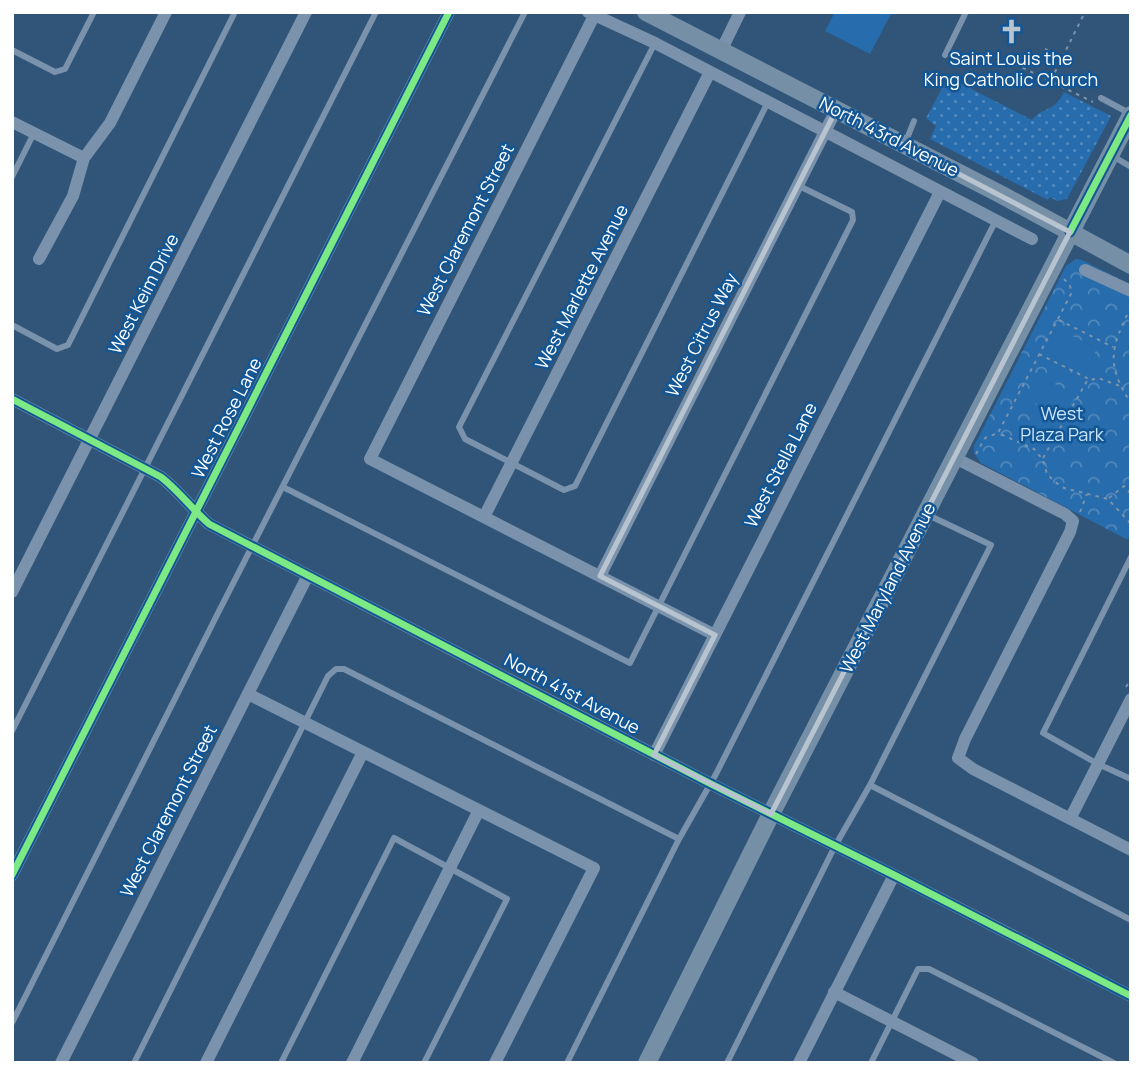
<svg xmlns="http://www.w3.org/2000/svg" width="1143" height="1075" font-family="Manrope,sans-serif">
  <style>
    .grass { fill: url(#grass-dots) }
    .park { fill: url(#park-crowns) }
    .garden { fill: #276cac }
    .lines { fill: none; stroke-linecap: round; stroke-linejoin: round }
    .path { stroke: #7a92ab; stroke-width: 2; stroke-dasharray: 3.5 5; stroke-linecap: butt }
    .lane { stroke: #7a92ab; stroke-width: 6 }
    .street { stroke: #7a92ab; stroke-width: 12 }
    .secondary { stroke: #758fa7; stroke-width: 18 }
    .cycleway-casing { stroke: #135695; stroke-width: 11 }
    .cycleway { stroke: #7ce984; stroke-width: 7 }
    .marked { fill: none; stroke: #b7c4d0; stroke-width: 5; stroke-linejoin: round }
    .labels { text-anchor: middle; stroke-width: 5; stroke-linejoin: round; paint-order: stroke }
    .poi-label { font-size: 18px; fill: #fff; stroke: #135695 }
    .street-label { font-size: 18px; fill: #fff; stroke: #135695 }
    .park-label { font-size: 18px; fill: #cbe5fd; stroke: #135695 }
  </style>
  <defs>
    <pattern id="grass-dots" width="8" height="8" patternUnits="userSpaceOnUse" patternTransform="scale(1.75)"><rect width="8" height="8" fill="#276cac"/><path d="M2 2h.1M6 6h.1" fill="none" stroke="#5289bd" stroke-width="1.8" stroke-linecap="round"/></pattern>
    <pattern id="park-crowns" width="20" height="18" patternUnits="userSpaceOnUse" patternTransform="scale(1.75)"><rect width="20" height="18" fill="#276cac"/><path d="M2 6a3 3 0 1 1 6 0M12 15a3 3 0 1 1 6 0" fill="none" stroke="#5289bd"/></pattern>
  </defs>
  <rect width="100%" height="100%" fill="#305578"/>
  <path class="grass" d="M948,77l84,43c9,-13 22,-7 32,-28l47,24 -44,83 -10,2 -7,-4 -2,3 -118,-61 6,-13 -10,-8z"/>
  <path class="park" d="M1076,259l6,1 49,25v253l-5,1 -145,-76 -7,-10v-7l92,-180z"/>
  <path class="garden" d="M835,12h57l-22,42 -45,-23z
    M1056,328l41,20 -13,27 -41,-21z
    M1041,377l35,18 -12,22 -35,-17z"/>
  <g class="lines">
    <path class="path" d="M1045,49l22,11
      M1020,57l-5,7 78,38
      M1051,80l34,-68
      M1064,279l6,7 2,6 -74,141 36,16 9,11 4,14 8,8 9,6 44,11 23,25
      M1131,307c-20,40 -26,57 0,96
      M1059,320l54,27
      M1039,354l50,25
      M976,454l9,-16 13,-5
      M1043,458l44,-77 11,-3 22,8
      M1109,498l15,-12 7,8
      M1080,512l7,-18
      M1126,687l5,-8"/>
    <path class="lane" d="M655,43l-196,384 6,12 99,51 11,-4 193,-384
      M12,50l43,22 10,-3 29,-57
      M945,55l21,-43
      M1101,98l28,15
      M906,141l8,-20
      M1111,155l20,12
      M12,177l22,-44
      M12,325l45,24 11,-4 167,-333
      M283,487l347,176 223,-443 -1,-8 -55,-27
      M1131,557l-88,176 55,31 33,15
      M12,731l364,-719
      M870,785l261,135
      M12,1023l206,-410 307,-601
      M134,1063l194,-387 8,-7h8l335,170
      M281,1063l113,-225 113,61 -83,164
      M567,1063l112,-224 37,-65 280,-554
      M727,1063l108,-217 35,-61 121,-240 -63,-30
      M871,1063l47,-94h11l185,94"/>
    <path class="street" d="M588,12l67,31 377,196
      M594,16l-224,443 345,176
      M721,51l19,-39
      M12,122l72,36
      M39,259l34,-63 11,-38 26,-35 56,-111
      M1085,270l46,21
      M12,399l149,78c18,14 31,32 48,47l502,260 183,91 237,121
      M955,458l110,56 8,7 -3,11 -105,207 -7,19 15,11 158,81
      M484,517l226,-445
      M600,576l236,-466
      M12,592l294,-580
      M248,694l346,174 -99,195
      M654,755l286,-563
      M1070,819l61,-120
      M12,875l437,-863
      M834,992l139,71
      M61,1063l247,-488
      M206,1063l157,-311
      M352,1063l127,-253
      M799,1063l95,-188"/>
    <path class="secondary" d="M646,12l356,183 129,70
      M647,1063l124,-249 360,-699"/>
    <defs>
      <path id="cycleway" d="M1070,232l61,-117
        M12,399l149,78c18,14 31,32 48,47l502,260 183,91 237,121
        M12,875l437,-863"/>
    </defs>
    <use href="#cycleway" class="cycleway-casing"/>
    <use href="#cycleway" class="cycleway"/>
  </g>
  <path class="marked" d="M836,110l234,122 -299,582 -117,-59 61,-120 -115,-59z"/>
  <defs>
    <symbol id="church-bare" viewBox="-9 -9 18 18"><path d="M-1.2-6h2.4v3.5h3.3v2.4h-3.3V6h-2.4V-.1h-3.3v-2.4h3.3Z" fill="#b7c4d0" stroke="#135695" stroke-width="2.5" paint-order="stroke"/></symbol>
  </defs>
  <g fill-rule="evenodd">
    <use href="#church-bare" x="994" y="14" width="35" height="35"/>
  </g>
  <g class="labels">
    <g class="poi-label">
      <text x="1011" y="65">Saint Louis the<tspan x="1011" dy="21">King Catholic Church</tspan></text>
    </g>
    <g class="street-label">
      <text transform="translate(889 137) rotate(27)" y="6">North 43rd Avenue</text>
      <text transform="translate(466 230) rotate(-63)" y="6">West Claremont Street</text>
      <text transform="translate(582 287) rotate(-63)" y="6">West Marlette Avenue</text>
      <text transform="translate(144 294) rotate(-63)" y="6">West Keim Drive</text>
      <text transform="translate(702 335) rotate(-63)" y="6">West Citrus Way</text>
      <text transform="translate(227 418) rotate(-63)" y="6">West Rose Lane</text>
      <text transform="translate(781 465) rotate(-63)" y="6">West Stella Lane</text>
      <text transform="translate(888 588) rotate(-63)" y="6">West Maryland Avenue</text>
      <text transform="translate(572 694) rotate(28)" y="6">North 41st Avenue</text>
      <text transform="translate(169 811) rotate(-63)" y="6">West Claremont Street</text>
    </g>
    <g class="park-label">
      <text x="1062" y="420">West<tspan x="1062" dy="21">Plaza Park</tspan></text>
    </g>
  </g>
  <rect width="1143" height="1075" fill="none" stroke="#ffffff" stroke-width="28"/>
</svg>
